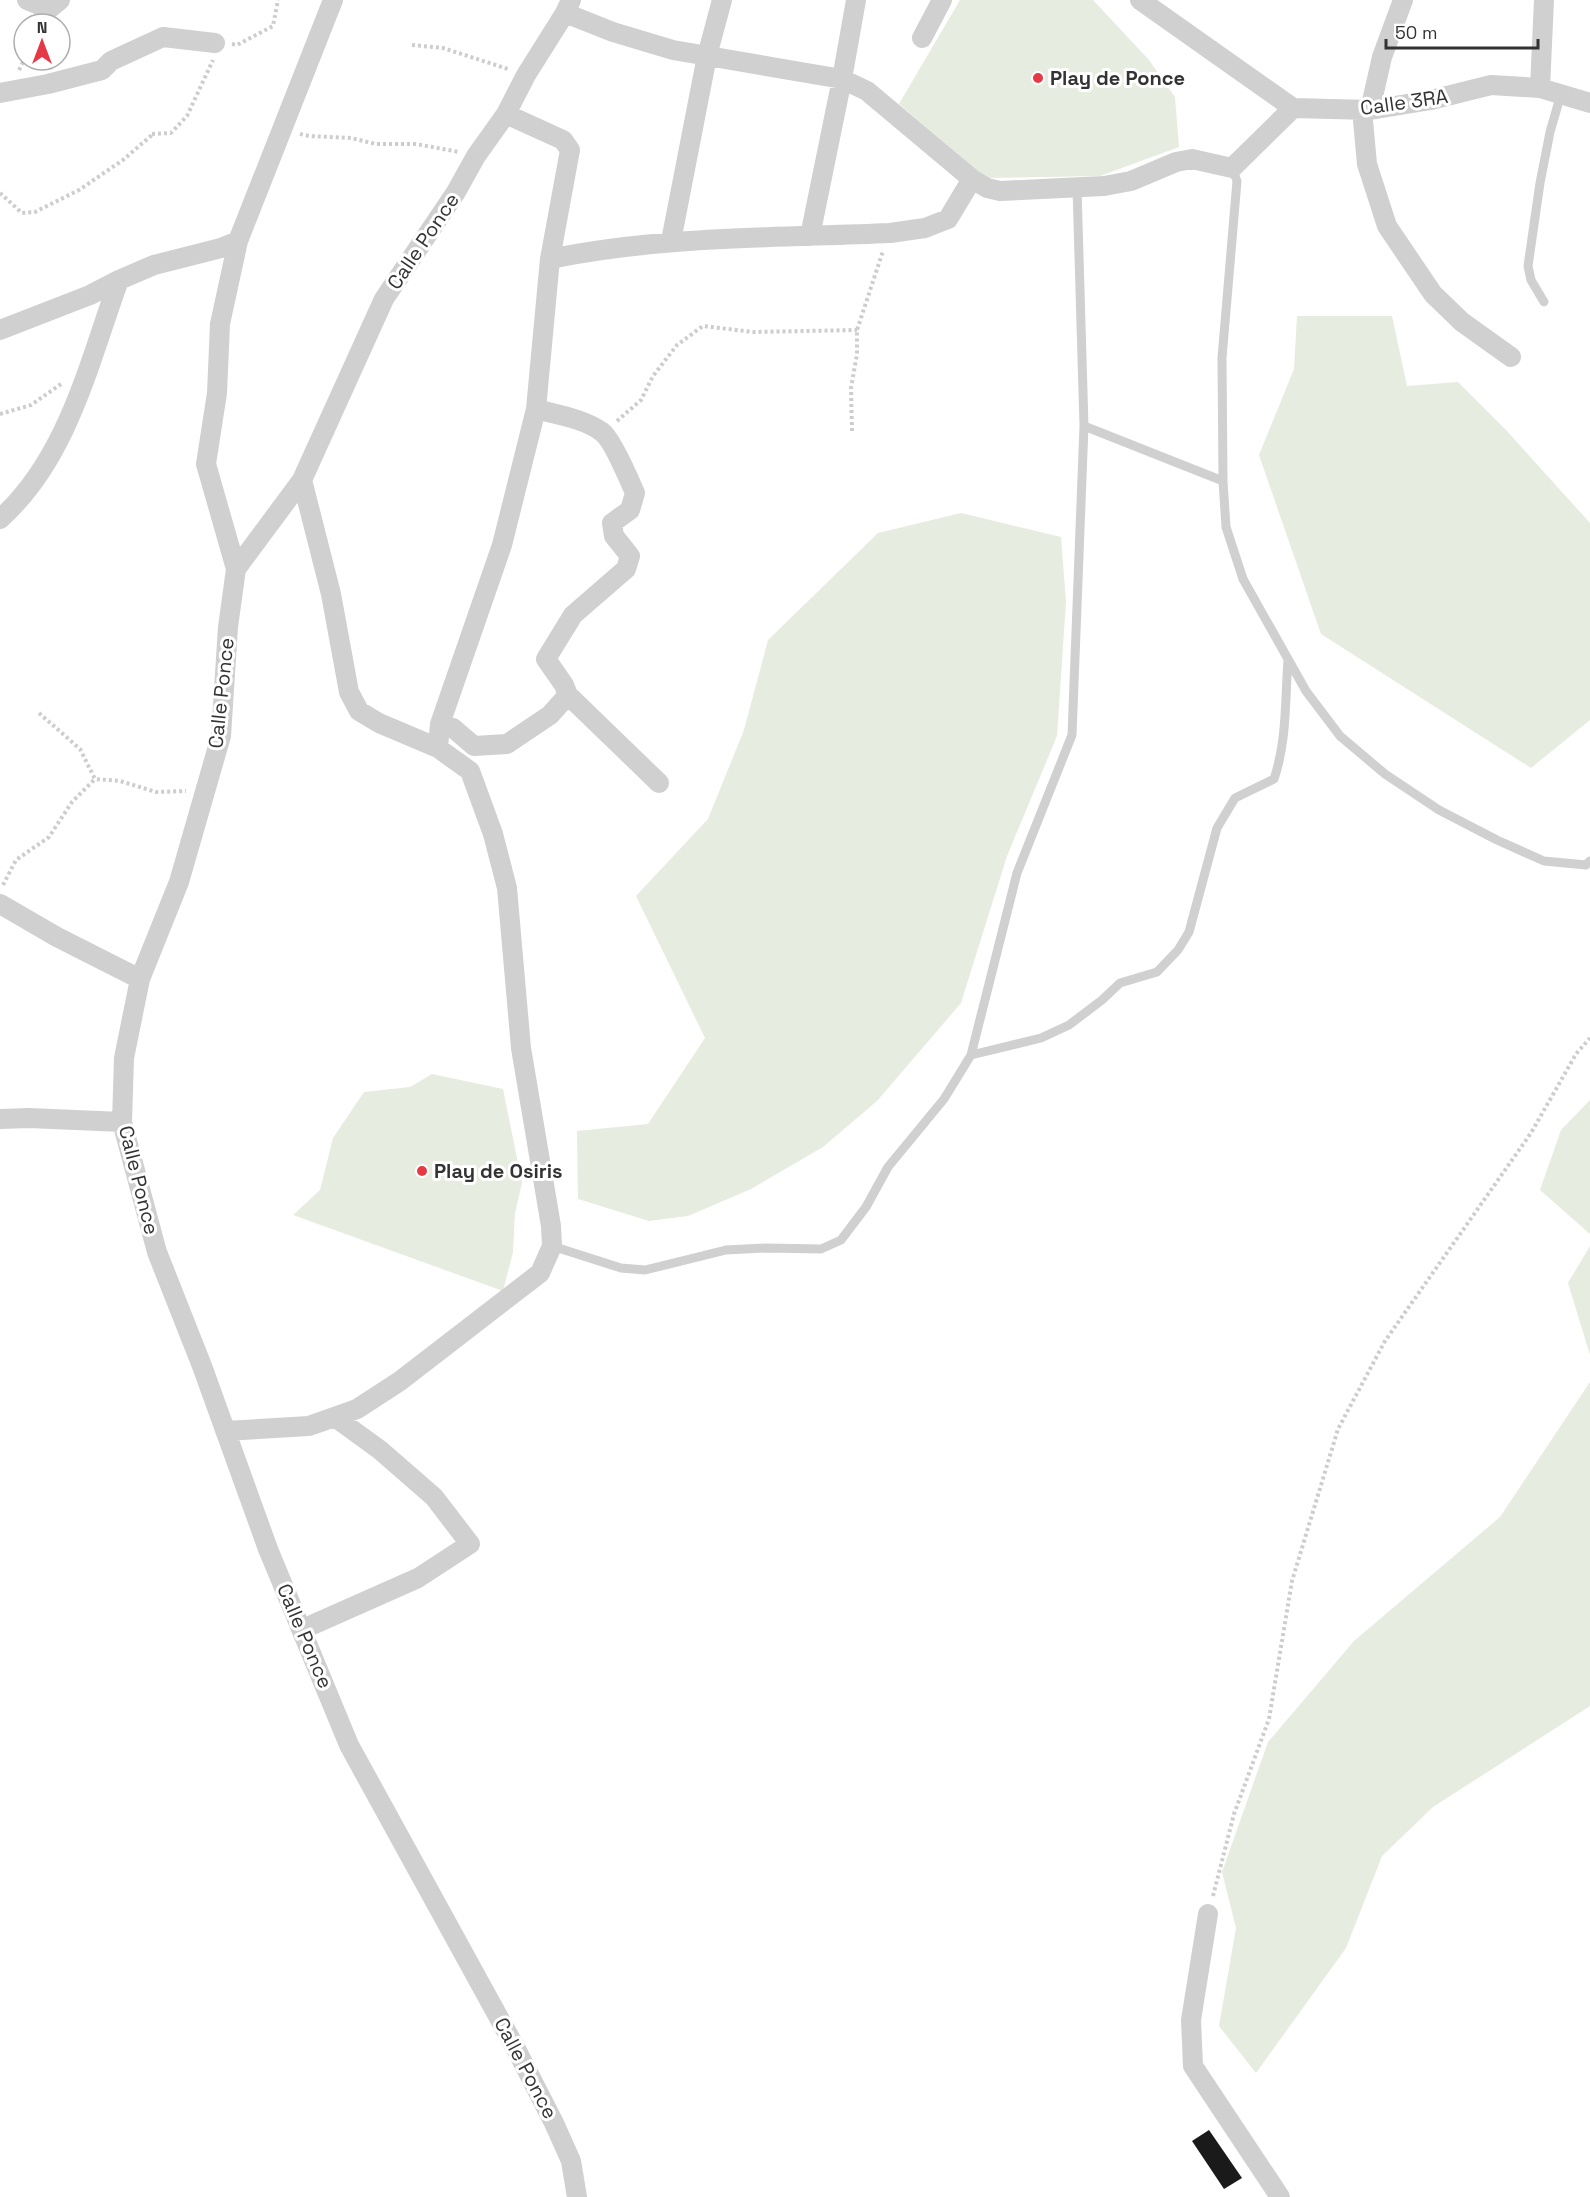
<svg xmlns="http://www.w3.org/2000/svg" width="1590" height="2197" font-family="'Space Grotesk',sans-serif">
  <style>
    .green { fill: #e6ecdf }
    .building { fill: #1a1a1a }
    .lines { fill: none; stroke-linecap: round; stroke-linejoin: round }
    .path { stroke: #cdcdcd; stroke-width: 4; stroke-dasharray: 3 3; stroke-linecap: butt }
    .service { stroke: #d0d0d0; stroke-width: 9 }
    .minor { stroke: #d0d0d0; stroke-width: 20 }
    .poi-dot { fill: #e63946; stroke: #fff; stroke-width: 2 }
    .labels { text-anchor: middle; stroke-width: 6; stroke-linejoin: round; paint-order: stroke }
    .poi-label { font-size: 20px; font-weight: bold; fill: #333; stroke: #fff; text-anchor: start }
    .street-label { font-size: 20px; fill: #333; stroke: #fff }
  </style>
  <rect width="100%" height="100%" fill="#fff"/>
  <path class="green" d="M960,0h133l56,60 26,37 4,50 -79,29 -114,2 -87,-74z
    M1297,316h95l15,70 51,-4 48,48 84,93v197l-59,48 -210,-134 -62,-179 35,-86z
    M961,513l100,24 5,65 -9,134 -50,120 -46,147 -84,98 -54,46 -72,42 -63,27 -39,5 -71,-22 -1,-68 71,-7 57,-86 -69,-142 72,-77 36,-89 24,-90 110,-107z
    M432,1074l71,15 19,94 -7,30 -2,39 -10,39 -210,-76 27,-25 13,-52 31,-46 46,-5z
    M1590,1100v134l-50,-44 21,-60z
    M1590,1246v109l-22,-72z
    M1590,1382v324l-157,101 -51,49 -36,92 -90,125 -37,-47 17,-98 -14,-56 46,-130 86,-101 146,-124z"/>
  <path class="building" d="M1209,2130l33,48 -18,11 -32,-48z"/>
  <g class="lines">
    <path class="path" d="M232,44l5,1 36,-19 5,-26
      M412,45l31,3 65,21
      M19,70l5,-10
      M152,134l19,-1 16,-17 26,-56
      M300,134l9,2 42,2 25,6h40l43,8
      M0,193l22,20 13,-1 44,-22 44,-30 30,-26
      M0,414l31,-9 30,-21
      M617,421l24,-21 12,-24 24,-31 26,-19 50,6 104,-2
      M852,431l-1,-43 6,-34v-24l26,-79
      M39,713l41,36 15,30 25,2 36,11 30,-1
      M3,885l13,-25 33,-23 23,-35 23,-23
      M1213,1896l21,-82 35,-95 23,-138 46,-152 47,-88 146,-208 45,-79 14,-16"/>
    <path class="service" d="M1232,168l5,13 -15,177 1,123 3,46 17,52 63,112 34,45 45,38 54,36 58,30 47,21 42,4 4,-4
      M1544,302l-13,-22 -3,-14 12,-83 10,-51 11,-38
      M1084,426l139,55
      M971,1055l70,-17 28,-13 33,-25 18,-17 37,-11 21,-22 11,-18 28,-104 18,-30 39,-19c13,-38 11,-79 14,-119
      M552,1246l69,22 24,2 81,-20 40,-2 55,1 20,-9 25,-33 22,-40 56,-68 27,-44 46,-182 55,-138 12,-309 -7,-238"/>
    <path class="minor" d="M27,0l22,9 11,-9
      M571,0l-6,13 -39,62 -20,39 -30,42 -20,36 -72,107 -82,181 -66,89 -8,58 -7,109 -42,146 -39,97 -16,79 -2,64 35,130 45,114 66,183 81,196 166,302 39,76 17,38 6,36
      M1140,0l153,108 77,2 61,-10 60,-15 49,3 50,15
      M565,13l48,19 60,18 169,29 25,12 105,88 15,9 13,3 104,-5 27,-5 45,-19 16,-3 40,9 61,-60
      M922,38l20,-38
      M1540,88l4,-88
      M0,93l48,-9 54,-14 9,-9 52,-24 52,6
      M1362,110l5,54 20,62 46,68 29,28 49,35
      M1370,110l12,-53 21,-57
      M810,236l32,-157 14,-79
      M671,241l36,-185 15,-56
      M550,259c112,-23 226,-21 340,-26l35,-5 23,-9 24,-40
      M0,330l90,-35 29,-15 35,-15 67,-17 17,-7
      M0,519c68,-61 89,-157 119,-239
      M236,569l-30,-105 11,-71 3,-69 18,-83 95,-241
      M568,695l91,88
      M440,724l13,4 21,18 33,-2 43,-29 18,-20 -4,-10 -18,-26 27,-44 53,-46 4,-13 -16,-20 -2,-13 18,-13 5,-17c-6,-14 -23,-54 -33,-61 -17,-13 -47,-18 -66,-23
      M438,748l2,-24 62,-179 34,-136 14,-150 20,-109 -7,-10 -57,-26
      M0,904l57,33 83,42
      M0,1119l29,-1 93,4
      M225,1431l84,-5 48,-17 43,-28 140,-108 12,-27 -1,-20 -30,-178 -14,-160 -14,-54 -23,-63 -32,-23 -59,-25 -20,-12 -10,-19 -18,-98 -29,-114
      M303,1629l115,-51 52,-34 -36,-47 -54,-47 -44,-32
      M1208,1914l-17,106 2,46 87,131"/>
  </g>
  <g class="poi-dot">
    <circle cx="1038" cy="78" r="6"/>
    <circle cx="422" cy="1171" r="6"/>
  </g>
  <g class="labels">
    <g class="poi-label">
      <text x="1050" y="85">Play de Ponce</text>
      <text x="434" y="1178">Play de Osiris</text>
    </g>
    <g class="street-label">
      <text transform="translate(1404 102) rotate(-8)" y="7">Calle 3RA</text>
      <text transform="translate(423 241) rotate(-56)" y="7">Calle Ponce</text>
      <text transform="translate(221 693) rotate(-84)" y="7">Calle Ponce</text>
      <text transform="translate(139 1180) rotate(76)" y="7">Calle Ponce</text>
      <text transform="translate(305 1636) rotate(67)" y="7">Calle Ponce</text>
      <text transform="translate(526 2068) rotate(62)" y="7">Calle Ponce</text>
    </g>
  </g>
  <g transform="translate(42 42)"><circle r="28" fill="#ffffff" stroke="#adadad" stroke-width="1.5"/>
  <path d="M0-4.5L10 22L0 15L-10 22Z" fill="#e63946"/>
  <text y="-9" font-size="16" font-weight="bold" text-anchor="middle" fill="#333333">N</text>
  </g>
  <path d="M1386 39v9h152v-9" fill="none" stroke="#333333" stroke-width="3"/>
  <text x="1395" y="39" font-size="18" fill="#333333" stroke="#ffffff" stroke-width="4.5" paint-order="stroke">50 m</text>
</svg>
